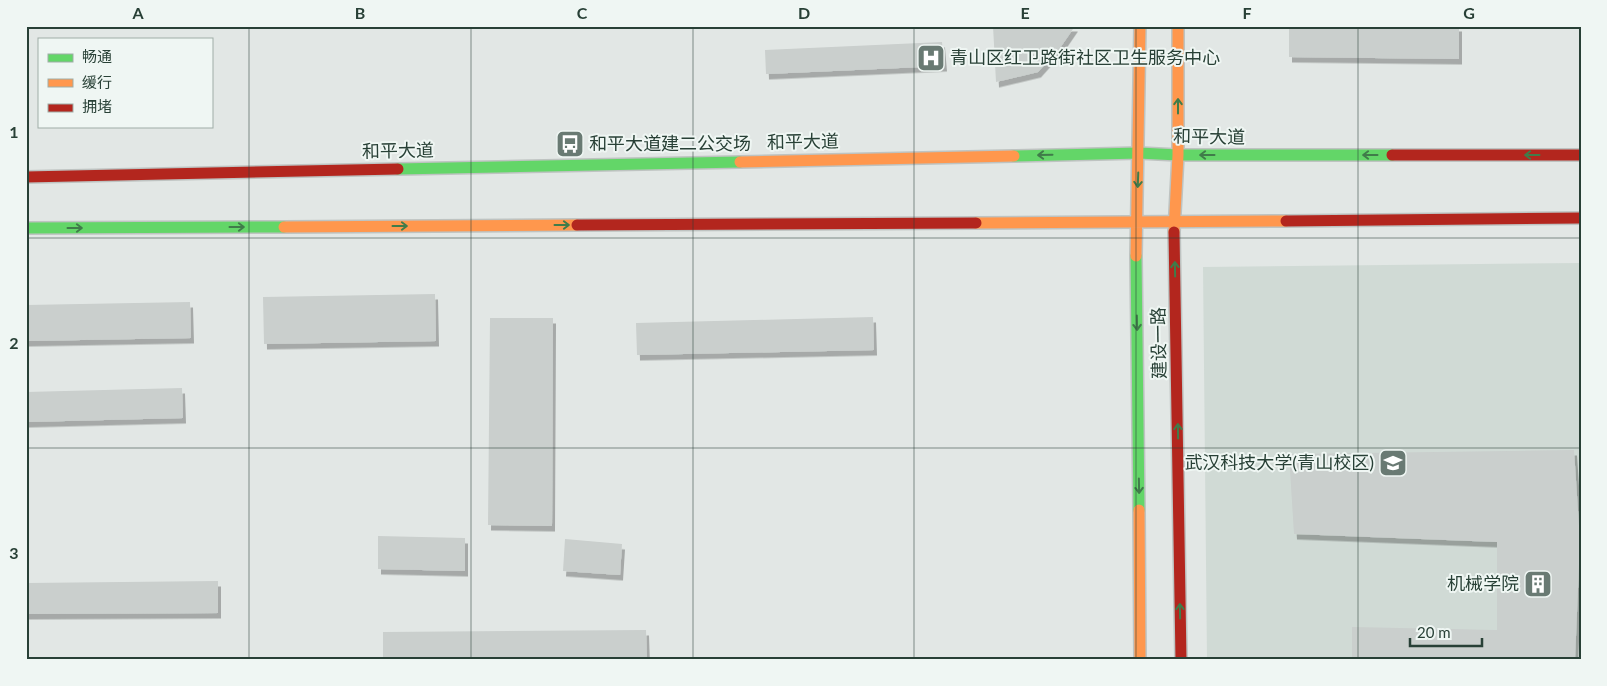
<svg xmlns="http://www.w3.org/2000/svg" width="1607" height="686" font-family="Lato,'Noto Sans SC',sans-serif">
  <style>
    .built { fill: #d0dad5 }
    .building { fill: #cacfcd; filter: url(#shadow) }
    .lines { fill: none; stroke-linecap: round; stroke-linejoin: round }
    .fast-casing { stroke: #bec3c1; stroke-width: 14 }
    .slow-casing { stroke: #bec3c1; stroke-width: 14 }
    .jam-casing { stroke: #bec3c1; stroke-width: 14 }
    .fast { stroke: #63d668; stroke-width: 11 }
    .slow { stroke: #ff974d; stroke-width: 11 }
    .jam { stroke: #b3261e; stroke-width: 11 }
    .oneway { stroke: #407c4a }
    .grid { fill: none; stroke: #284036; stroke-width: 1; stroke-opacity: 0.55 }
    .labels { text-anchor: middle; stroke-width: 4; stroke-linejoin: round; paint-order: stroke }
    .poi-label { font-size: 18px; fill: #284036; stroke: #eff6f3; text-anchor: start }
    .street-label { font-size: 18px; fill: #284036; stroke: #eff6f3 }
    .neatline { fill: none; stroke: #284036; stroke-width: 2 }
    .grid-label { font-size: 16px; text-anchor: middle; font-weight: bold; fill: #284036 }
  </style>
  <defs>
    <filter id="shadow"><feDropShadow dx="3" dy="5.5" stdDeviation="0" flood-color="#0004"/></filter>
  </defs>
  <rect width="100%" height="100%" fill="#e2e7e5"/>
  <path class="built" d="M695,26h278v1l-278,1z
    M1581,263v397h-374l-4,-393z"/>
  <path class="building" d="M993,26h82l-13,19 -24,27 -42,10z
    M1289,26h170v33l-170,-2z
    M942,42l2,24 -178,8 -1,-24z
    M435,294l1,47 -172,3 -1,-47z
    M190,302l1,36 -165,3v-36z
    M873,317l1,33 -237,5 -1,-32z
    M490,318h63l-1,208 -64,-1z
    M182,388l1,30 -157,4v-30z
    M1574,450l6,91 -5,119h-223v-33l145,3v-88l-203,-8 -5,-80z
    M378,536l87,2v33l-87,-2z
    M565,539l57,5 -2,31 -57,-4z
    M218,581v32l-192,1v-31z
    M646,630l1,30h-264v-28z"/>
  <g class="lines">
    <defs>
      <path id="fast" d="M1014,156l125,-3 39,2h214
        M398,169l342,-7
        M26,228l258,-1
        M1136,256l3,254"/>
      <path id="slow" d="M740,162l274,-6
        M976,223l310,-2
        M284,227l293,-2
        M1174,232l4,-77v-129
        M1136,256l4,-230
        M1139,510l1,150"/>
      <path id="jam" d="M1392,155h189
        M26,177l372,-8
        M1286,221l295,-3
        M577,225l399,-2
        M1174,232l7,428"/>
    </defs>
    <use href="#fast" class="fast-casing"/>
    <use href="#slow" class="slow-casing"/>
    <use href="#jam" class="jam-casing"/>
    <use href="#fast" class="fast"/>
    <use href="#slow" class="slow"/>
    <use href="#jam" class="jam"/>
  </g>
  <defs><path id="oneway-shaft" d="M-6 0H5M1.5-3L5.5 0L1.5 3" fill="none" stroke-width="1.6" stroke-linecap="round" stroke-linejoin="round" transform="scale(1.25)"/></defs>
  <g class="oneway">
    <use href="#oneway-shaft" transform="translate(1178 106) rotate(-90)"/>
    <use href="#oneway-shaft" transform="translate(1045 155) rotate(179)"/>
    <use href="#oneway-shaft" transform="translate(1207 155) rotate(-180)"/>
    <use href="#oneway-shaft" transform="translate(1370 155) rotate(-180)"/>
    <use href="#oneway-shaft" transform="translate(1532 155) rotate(-180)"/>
    <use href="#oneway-shaft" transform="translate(1138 180) rotate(92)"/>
    <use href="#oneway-shaft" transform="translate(562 225)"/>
    <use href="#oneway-shaft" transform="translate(400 226)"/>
    <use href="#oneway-shaft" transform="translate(237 227)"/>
    <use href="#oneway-shaft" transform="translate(75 228)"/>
    <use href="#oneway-shaft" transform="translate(1175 269) rotate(-91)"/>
    <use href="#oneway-shaft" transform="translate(1137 323) rotate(89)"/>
    <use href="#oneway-shaft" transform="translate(1178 431) rotate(-91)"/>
    <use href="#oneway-shaft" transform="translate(1139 486) rotate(89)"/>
    <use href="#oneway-shaft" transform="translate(1180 611) rotate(-91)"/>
  </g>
  <path class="grid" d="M249,26v634M471,26v634M693,26v634M914,26v634M1136,26v634M1358,26v634M26,238h1555M26,448h1555"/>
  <defs>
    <symbol id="hospital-square" viewBox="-11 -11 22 22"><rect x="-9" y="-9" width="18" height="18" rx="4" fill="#697a73" stroke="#eff6f3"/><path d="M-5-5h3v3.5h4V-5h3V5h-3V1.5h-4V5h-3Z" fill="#fff"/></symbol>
    <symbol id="bus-square" viewBox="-11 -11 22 22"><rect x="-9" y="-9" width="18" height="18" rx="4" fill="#697a73" stroke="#eff6f3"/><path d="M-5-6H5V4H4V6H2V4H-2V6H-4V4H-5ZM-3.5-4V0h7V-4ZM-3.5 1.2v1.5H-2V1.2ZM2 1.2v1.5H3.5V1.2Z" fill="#fff"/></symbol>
    <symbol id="university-square" viewBox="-11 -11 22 22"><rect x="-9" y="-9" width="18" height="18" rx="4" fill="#697a73" stroke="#eff6f3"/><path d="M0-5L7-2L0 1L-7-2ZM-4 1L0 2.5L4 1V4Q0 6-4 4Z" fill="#fff"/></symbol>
    <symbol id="building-square" viewBox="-11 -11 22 22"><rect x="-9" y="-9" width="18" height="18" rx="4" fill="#697a73" stroke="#eff6f3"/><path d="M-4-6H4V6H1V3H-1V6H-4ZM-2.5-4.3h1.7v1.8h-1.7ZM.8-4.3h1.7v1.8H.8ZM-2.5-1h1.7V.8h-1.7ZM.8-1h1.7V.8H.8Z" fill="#fff"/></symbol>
  </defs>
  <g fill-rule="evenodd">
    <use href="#hospital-square" x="915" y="42" width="32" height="32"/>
    <use href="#bus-square" x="554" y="128" width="32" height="32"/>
    <use href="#university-square" x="1377" y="447" width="32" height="32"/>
    <use href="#building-square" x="1522" y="568" width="32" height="32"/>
  </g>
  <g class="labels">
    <g class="poi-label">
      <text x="950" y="64">青山区红卫路街社区卫生服务中心</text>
      <text x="589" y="150">和平大道建二公交场</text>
      <text x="1374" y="469" text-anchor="end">武汉科技大学(青山校区)</text>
      <text x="1519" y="590" text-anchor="end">机械学院</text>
    </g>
    <g class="street-label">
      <text transform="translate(1209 137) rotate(1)" y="6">和平大道</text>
      <text transform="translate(803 142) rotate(-1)" y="6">和平大道</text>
      <text transform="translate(398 151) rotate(-1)" y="6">和平大道</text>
      <text transform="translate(1159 343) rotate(-91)" y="6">建设一路</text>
    </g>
  </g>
  <rect width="1607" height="686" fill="none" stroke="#eff6f3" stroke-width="55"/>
  <rect x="38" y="38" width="175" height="90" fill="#eff6f3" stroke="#9fada7"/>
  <rect x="48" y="54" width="25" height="8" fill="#63d668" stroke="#9fada7"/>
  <text x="82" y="62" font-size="15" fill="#284036">畅通</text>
  <rect x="48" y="79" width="25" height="8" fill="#ff974d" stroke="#9fada7"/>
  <text x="82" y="88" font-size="15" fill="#284036">缓行</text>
  <rect x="48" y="104" width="25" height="8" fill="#b3261e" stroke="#9fada7"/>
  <text x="82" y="112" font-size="15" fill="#284036">拥堵</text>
  <path d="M1410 638v8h72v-8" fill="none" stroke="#284036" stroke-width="2.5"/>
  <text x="1417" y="638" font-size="15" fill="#284036" stroke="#eff6f3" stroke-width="4" paint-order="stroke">20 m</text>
  <rect x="28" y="28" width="1552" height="630" class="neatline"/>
  <g class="grid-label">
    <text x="138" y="19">A</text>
    <text x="360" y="19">B</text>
    <text x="582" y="19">C</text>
    <text x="804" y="19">D</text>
    <text x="1025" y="19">E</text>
    <text x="1247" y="19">F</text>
    <text x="1469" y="19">G</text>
    <text x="14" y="138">1</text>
    <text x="14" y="349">2</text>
    <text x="14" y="559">3</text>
  </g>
</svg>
